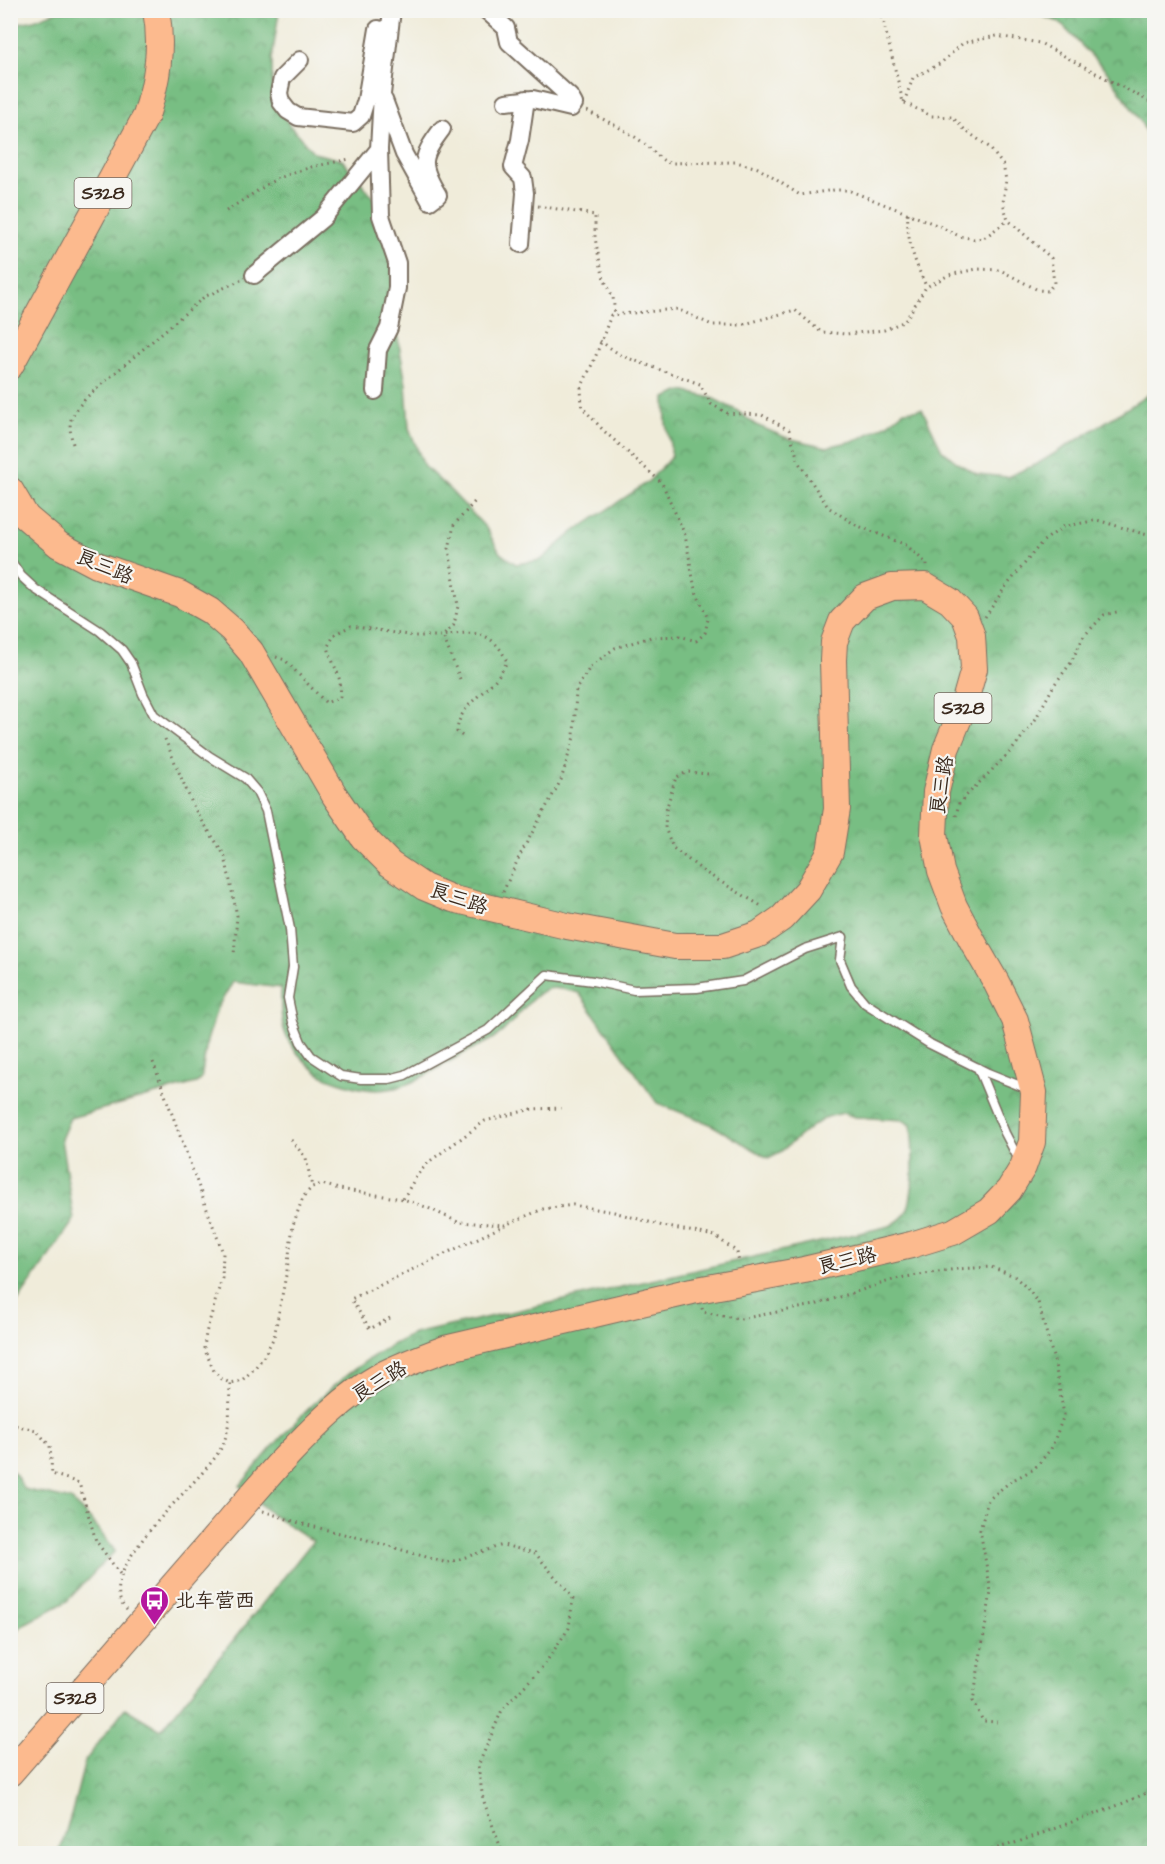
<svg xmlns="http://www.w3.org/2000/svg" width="1165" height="1864" font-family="'Architects Daughter','LXGW WenKai TC',sans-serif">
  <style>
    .forest { fill: url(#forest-crowns); stroke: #5a7450; stroke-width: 1.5 }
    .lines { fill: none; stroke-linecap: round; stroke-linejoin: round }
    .lane-casing { stroke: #7a6e60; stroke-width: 11 }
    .street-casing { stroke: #7a6e60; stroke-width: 20 }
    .primary-casing { stroke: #7a6e60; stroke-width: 28 }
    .path { stroke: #7a6e60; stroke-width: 3; stroke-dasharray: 1.5 4.5; stroke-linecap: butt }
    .lane { stroke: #fff; stroke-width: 8 }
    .street { stroke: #fff; stroke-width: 16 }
    .primary { stroke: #fcba8e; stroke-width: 26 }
    .labels { text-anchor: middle; stroke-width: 4.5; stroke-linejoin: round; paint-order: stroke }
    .shield { fill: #f6f6f2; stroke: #73675e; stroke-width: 1.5 }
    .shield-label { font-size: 18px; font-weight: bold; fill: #3b2a1e }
    .street-label { font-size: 20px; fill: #3b2a1e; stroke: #f6f6f2 }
    .poi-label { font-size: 20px; fill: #3b2a1e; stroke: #f6f6f2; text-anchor: start }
  </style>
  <defs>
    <pattern id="forest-crowns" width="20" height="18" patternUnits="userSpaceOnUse" patternTransform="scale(1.5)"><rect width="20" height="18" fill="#78be83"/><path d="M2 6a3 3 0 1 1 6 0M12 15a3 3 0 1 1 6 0" fill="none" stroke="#649b6b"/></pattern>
  </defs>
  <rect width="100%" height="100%" fill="#f6f6f2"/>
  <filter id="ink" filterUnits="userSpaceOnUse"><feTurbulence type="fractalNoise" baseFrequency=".0167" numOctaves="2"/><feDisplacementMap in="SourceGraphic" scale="12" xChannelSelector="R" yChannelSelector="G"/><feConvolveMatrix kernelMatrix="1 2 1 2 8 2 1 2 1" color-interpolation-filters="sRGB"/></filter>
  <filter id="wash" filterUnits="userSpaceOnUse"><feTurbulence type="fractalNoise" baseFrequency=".008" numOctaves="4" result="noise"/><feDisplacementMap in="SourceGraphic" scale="24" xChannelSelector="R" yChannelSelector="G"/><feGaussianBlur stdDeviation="1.35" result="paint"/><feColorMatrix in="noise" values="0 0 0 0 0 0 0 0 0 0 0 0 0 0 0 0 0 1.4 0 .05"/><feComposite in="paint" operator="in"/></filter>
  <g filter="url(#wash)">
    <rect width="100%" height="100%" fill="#f0ecda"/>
    <path class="forest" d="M58,11h221l-7,48v35l18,32 24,27 28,7 39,46 12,39 -2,54 15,85 3,44 15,38 27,25 35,37 14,25 16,11 25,-4 31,-27 76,-51 24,-26 -6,-33 -1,-25 17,-7 30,7 24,12 20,15 31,13 40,9 30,-7 29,-15 18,-14 18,-2 20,41 17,14 18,10 30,3 30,-13 45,-27 72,-46v1462h-1097l5,-9 11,-36 12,-47 40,-53 36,22 152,-189 -41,-26 -32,-29c46,-58 105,-122 174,-152l476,-108c5,-3 12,-7 15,-12 11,-15 8,-70 6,-89l-8,-5 -48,-3 -12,-4 -16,4 -15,9 -32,26 -12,6 -58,-34 -53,-21 -78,-110c-10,-2 -22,-7 -32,-4 -15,5 -33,33 -46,44 -12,10 -27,14 -40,22 -44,24 -66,47 -119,28 -9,-3 -18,-5 -25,-11 -33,-28 -37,-41 -36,-84l-48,-6 -16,26 -10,33 -6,39 -5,3 -126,35 -9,21 13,81 -63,91v-1286l23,-5z
      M958,11h187l9,10v130l-13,-29 -33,-49 -49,-51 -28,-10 -43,6z
      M11,1470l5,5 8,14 47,11 19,19 25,32 -49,51 -40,21 -15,12z"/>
  </g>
  <g filter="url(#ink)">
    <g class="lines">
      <defs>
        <path id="lane" d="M10,560l11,16 14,13 65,42 22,19 9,13 12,31 11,21 55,41 36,22 12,14 9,19 24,118 3,38 -5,31 5,24 8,20 10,14 30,20 20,3h28l16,-4 83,-45 59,-55 46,6 41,9 63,-2 46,-7 62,-32 38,-12 -3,23 11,26 14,17 65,41 58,29 40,16
          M978,1068l27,65 14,27"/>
        <path id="street" d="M486,10l20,18 3,14 61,55 4,7 -3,4 -38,-9 -27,3
          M300,60l-18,18 -3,15 2,9 7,9 10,6 55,6 8,-7 5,-16 12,-71 10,2
          M384,100l20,54 26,47 8,-6c-19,-31 -17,-38 4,-66
          M521,244l4,-51 -2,-15 -10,-11 7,-27 6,-41
          M254,275l69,-57 56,-69 3,-55 10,-84
          M375,391l3,-41 11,-22 8,-40v-25l-16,-47 -2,-67"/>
        <path id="primary" d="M10,366l136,-250c11,-35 17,-69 10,-106
          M10,490l16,27 33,28 38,20 83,29 30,17 22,19 19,22 84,144 28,41 27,27 34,23 29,12 114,27 108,20h48l36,-12 23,-16 26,-28 22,-38 7,-43 -4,-149 1,-18 8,-21 23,-24 27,-10 33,-1 25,15 15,16 7,19 2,33 -11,39 -17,41 -10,43 -2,43 7,36 13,35 20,38 22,38 19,38 19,72 -2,50 -9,25 -14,23 -20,21 -36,21 -42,13 -107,25 -112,21 -247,58c-22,8 -44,16 -65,27 -39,22 -71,57 -102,89l-268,308"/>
      </defs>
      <use href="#lane" class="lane-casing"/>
      <use href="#street" class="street-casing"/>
      <use href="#primary" class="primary-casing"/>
      <path class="path" d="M904,102l9,-24 28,-15 22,-20 34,-7 43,7 114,61
        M587,111c19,10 42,20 59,34 9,7 13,14 23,18l67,-1 22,6 42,27 34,-5h14l89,35 22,11 15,3 10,-1 24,-18
        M538,206l57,9v23l4,20 5,21 9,18 2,18
        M226,211l50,-32 35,-12 39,-8
        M908,213c-2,28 7,49 18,73
        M600,341l22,15 78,28 11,20 16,9 35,2 27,15 10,33 29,44 28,18 50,20 21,19v2
        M73,444c-7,-26 -1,-30 15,-48l116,-99 37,-17
        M1154,561v11
        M985,617l19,-28 38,-47 21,-15 34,-7 57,17
        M276,657l9,3 41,43 14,-6c3,-23 -8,-30 -12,-51l7,-12 16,-8 63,10h29l11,-11 4,-19 -9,-57 5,-24 23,-26
        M460,679l-17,-43c30,-6 51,-5 64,26 -4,7 -8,14 -14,20 -15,16 -35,27 -36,50l8,6
        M165,739l29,69 31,48 12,60 -3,39
        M708,774l-20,-2 -12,5 -10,33 -1,18 8,20 33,25 57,34
        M956,816l3,-13 53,-53 23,-30 19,-35 16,-21 14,-28 20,-21 17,-4
        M503,892l17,-37 41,-75 13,-43 2,-48 15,-23 24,-18 36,-11 29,-1 16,5 9,-8 3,-14 -13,-30 -10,-54 -23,-52 -58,-52 -22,-24 -1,-19 14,-30 16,-43 66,-6 35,16h29l54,-15 26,22 25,2 38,-4 21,-9 21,-34 23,-12 28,-6 23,1 38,20 10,1 6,-8 -3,-25 -43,-38 -5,-17 3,-23 -3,-15 -14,-18 -24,-17 -13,-13 -21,-1 -28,-14 -20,-82 -6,-10
        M153,1062l70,191 -1,25 -16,55 -2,15 10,23 8,8 8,4 12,-3 11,-10 10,-12 11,-21 13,-67 6,-45 10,-28 9,-10 10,-3 17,5 64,10 23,8 32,15 47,3 38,-16 30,-4 41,7 49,14 52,10 22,16 2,11
        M291,1140l15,18 6,29
        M403,1199l14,-24 13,-14 55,-40 47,-12 29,-1
        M702,1308l1,4 37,7 75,-14 84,-27 58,-9 34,-2 23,9 12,11 12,15 17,62 9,51 -13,34 -17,20 -23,12 -23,19 -8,30 11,62 -18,109 10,20 14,1
        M390,1318l-20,11 -19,-30 152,-73
        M10,1424l26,6 14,16 2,28 27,9 17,58 24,33
        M263,1511l36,12 65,16 83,24 56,-18 32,8 38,45 -4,30 -25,37 -42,45 -24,56 5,33 20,55
        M127,1610c-40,-38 75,-127 93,-160 12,-21 9,-44 10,-67
        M968,1854c36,-5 67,-18 101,-31 29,-10 58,-20 85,-34"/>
      <use href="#lane" class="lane"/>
      <use href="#street" class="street"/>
      <use href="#primary" class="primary"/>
    </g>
  </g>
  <defs>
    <symbol id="bus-pin" viewBox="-11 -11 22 30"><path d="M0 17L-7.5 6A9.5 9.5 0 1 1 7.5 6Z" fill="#b5179e" stroke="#f6f6f2"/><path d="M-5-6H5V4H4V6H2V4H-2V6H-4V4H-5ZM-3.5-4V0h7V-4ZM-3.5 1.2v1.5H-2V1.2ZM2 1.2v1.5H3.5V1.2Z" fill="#fff"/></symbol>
  </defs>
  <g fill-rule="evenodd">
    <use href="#bus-pin" x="138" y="1584" width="33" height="45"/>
  </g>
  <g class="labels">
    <g class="shield">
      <rect x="74.5" y="178" width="57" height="30" rx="4.5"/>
      <rect x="934.5" y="693" width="57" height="30" rx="4.5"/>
      <rect x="46.5" y="1683" width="57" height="30" rx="4.5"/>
    </g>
    <g class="shield-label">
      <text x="103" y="199">S328</text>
      <text x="963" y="714">S328</text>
      <text x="75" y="1704">S328</text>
    </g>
    <g class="street-label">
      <text transform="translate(105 566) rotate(23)" y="7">良三路</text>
      <text transform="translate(941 785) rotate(-81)" y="7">良三路</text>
      <text transform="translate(459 898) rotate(19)" y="7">良三路</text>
      <text transform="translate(847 1260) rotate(-13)" y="7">良三路</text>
      <text transform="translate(379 1381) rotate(-31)" y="7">良三路</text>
    </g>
    <g class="poi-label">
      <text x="175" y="1607">北车营西</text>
    </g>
  </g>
  <rect width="1165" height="1864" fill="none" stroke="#f6f6f2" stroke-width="36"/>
</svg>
